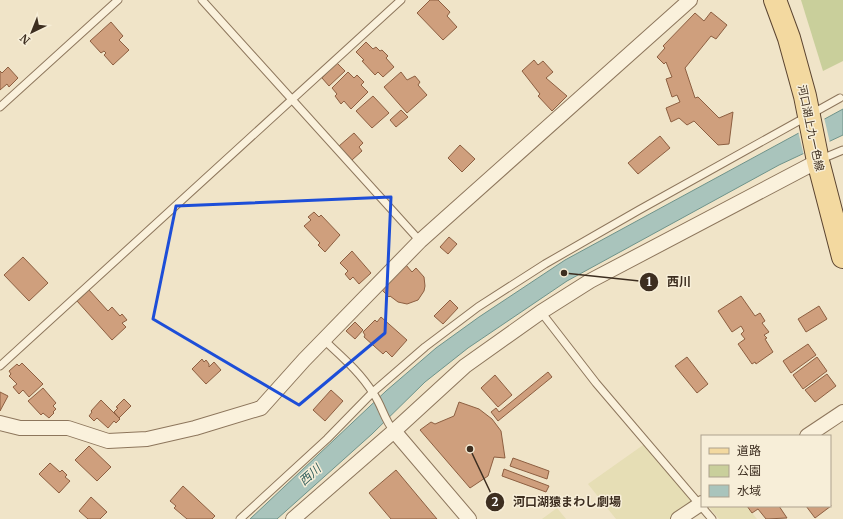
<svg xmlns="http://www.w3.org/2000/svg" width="843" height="519" font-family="Merriweather,'Noto Sans JP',serif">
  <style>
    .farmland { fill: #e6deb5 }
    .green { fill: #c9cf9b }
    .water { fill: #a9c4bc; stroke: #6f938a }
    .pier { fill: #f0e4c8 }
    .building { fill: #cf9f7d; stroke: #8d5f41 }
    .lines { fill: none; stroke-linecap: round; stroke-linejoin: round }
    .lane-casing { stroke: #8d765c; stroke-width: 9 }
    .street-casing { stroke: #8d765c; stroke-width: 16 }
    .primary-casing { stroke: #5b4430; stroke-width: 24 }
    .lane { stroke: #faf1dc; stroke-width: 7 }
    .street { stroke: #faf1dc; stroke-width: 14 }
    .primary { stroke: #f3d9a0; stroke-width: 22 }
    .marked { fill: none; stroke: #1d4ed8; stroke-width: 3; stroke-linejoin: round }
    .labels { text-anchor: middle; stroke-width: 3; stroke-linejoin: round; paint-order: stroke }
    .street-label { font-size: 11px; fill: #3d2e20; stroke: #f7eed8 }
    .water-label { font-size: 12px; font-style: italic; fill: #2f5d5a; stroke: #f7eed8 }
    .leader { fill: none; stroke: #3d2e20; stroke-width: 1.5 }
    .callout-dot { fill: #3d2e20; stroke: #f7eed8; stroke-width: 1.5 }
    .mark-label { font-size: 12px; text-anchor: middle; font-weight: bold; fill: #fff }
    .callout-label { font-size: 12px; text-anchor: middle; font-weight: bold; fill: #3d2e20; stroke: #f7eed8; stroke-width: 3; stroke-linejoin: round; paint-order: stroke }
  </style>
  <rect width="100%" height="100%" fill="#f0e4c8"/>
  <path class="farmland" d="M646,443l48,59 -24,17h-54l-28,-35z
    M708,506h38l11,13h-38z
    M557,508l9,11h-24z"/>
  <path class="green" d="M801,0h42v61l-20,10z"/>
  <path class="water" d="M843,109v26l-64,30 -212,116 -99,67 -43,34 -53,52 -95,85h-27l136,-128 50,-43 43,-31 86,-57z"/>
  <path class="pier" d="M824,117l6,26 -26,13 -6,-25z"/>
  <path class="building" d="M430,0h8l12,12 -3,4 10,11 -14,13 -26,-27z
    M711,12l16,13 -11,14 -5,-3 -26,32 10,30 3,-1 21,21 14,-6 -4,32 -11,1 -24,-24 -7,4 -8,-7 -8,4 -5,-14 14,-6 -3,-7 -5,2 -6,-18 6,-2 -6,-15 -2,2 -7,-7 8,-9 -2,-2 32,-33 9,8z
    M111,22l12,14 -4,4 10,10 -16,15 -9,-10 2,-2 -2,-2 -3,2 -11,-12z
    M366,42l7,7 3,-2 4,4 2,-1 6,6 -2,2 8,9 -11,10 -5,-5 -3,3 -13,-14 2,-1 -8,-8z
    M534,60l4,5 5,-4 10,11 -7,6 21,18 -15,15 -14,-15 2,-2 -18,-23z
    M337,63l8,8 -16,15 -7,-8z
    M8,67l10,11 -9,9 -2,-3 -7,6v-19l2,2z
    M348,72l6,6 3,-3 7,7 -3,3 7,7 -17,17 -7,-8 -3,3 -6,-8 2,-2 -5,-6z
    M401,72l6,8 8,-4 5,6 -2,3 9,10 -20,18 -23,-26z
    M373,96l16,17 -17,15 -16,-17z
    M401,110l7,7 -12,10 -6,-7z
    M354,133l9,10 -4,4 3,4 -10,9 -13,-14z
    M660,136l10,12 -32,26 -10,-11z
    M460,145l15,14 -13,13 -14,-14z
    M314,212l5,5 2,-2 19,20 -15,17 -7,-7 2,-2 -16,-17 7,-6 -3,-3z
    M449,237l8,7 -9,10 -8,-7z
    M352,251l19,22 -12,11 -6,-7 -3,3 -5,-6 3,-3 -8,-8z
    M23,257l25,26 -19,18 -25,-26z
    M406,265l6,7 4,-4 8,9 1,9 -1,5 -6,9 -11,4 -9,-2 -8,-6 -1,1 -7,-7z
    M89,290l19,21 4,-4 8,9 2,-2 5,6 -5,3 4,4 -14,13 -35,-39z
    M741,296l14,20 5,-3 5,8 -3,2 7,9 -5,3 3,3 -2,1 8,13 -17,12 -1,-2 -3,2 -14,-20 7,-5 -4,-5 3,-3 -3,-5 -9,6 -14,-21z
    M450,300l8,8 -15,16 -9,-8z
    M819,306l8,13 -21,13 -8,-13z
    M381,317l26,23 -15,17 -6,-6 -3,3 -19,-17 1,-2 -2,-3 12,-12 2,2z
    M355,322l8,8 -8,9 -9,-8z
    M808,344l8,11 -25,18 -8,-12z
    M687,357l21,27 -11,9 -22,-27z
    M817,357l10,14 -24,18 -10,-14z
    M202,359l2,3 2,-2 3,4v3l5,-5 7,8 -15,14 -14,-15z
    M22,363l21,21 -14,13 -6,-7 -4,4 -6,-7 4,-3 -8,-8 2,-2 -2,-3 8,-7 2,2z
    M548,372l4,5 -54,44 -7,-9 5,-4 3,4z
    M827,374l9,12 -21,16 -10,-12z
    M495,375l17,20 -14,12 -17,-19z
    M43,388l13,15 -3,3 3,3 -3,3 1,1 -5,5 -6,-5 -2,2 -13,-14z
    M331,390l12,11 -18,20 -12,-11z
    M0,392l8,4 -8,15z
    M124,399l7,7 -12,12 -5,-6 4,-4 -2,-1z
    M101,400l19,19 -4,4 -2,-2 -6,7 -11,-10 -3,3 -5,-5 3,-4 -1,-1z
    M459,402l20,7 13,10 9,12 4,27 -11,-1 -6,19 -18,12 -50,-58 11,-8 4,2 19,-8z
    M89,446l22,21 -14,14 -22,-21z
    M513,458l36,13 -2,8 -37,-13z
    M50,463l10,9 2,-2 5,5 -2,2 5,4 -11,12 -20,-19z
    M504,469l45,17 -3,6 -44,-16z
    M396,470l41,49h-46l-22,-26z
    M183,486l32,30 -3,3h-25l-13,-11 2,-2 -6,-5z
    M91,497l16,15 -7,7h-12l-9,-8z
    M830,504l1,2 -16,12 -9,-12h24z
    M747,506h32l8,12 -21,1 -8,-10 -6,4z"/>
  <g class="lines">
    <defs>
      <path id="lane" d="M202,0l218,241
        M0,107l118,-107
        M819,160l24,-10
        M541,312l55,71 116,136
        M324,340c18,17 36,32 49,53 9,12 11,27 21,38
        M0,366l401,-366
        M240,519l87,-80 46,-47 52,-45 53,-40 67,-43 94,-54 201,-112"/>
      <path id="street" d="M0,423l20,5h48l40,13 39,-2 48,-11 66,-20 43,-48 116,-119 270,-241
        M394,431l75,88
        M807,436l36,-24
        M293,519l101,-88 71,-65 76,-54 49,-31 228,-120
        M678,519l24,-16"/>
      <path id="primary" d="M775,0l14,38 16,58 13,65 25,96"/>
    </defs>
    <use href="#lane" class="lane-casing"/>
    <use href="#street" class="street-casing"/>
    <use href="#primary" class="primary-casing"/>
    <use href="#lane" class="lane"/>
    <use href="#street" class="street"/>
    <use href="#primary" class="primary"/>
  </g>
  <path class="marked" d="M391,197l-6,136 -86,72 -146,-86 23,-113z"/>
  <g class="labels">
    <g class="street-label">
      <text transform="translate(811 128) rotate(78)" y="4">河口湖上九一色線</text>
    </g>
    <g class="water-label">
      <text transform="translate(310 475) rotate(-42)" y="4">西川</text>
    </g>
  </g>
  <path class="leader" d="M564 273L649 282M470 449L495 502"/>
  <g class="callout-dot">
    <circle cx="564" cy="273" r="4"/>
    <circle cx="470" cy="449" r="4"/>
    <circle cx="649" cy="282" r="10"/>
    <circle cx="495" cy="502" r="10"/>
  </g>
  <g class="mark-label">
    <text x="649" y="286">1</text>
    <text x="495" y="506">2</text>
  </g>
  <g class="callout-label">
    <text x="679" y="286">西川</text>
    <text x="567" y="506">河口湖猿まわし劇場</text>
  </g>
  <rect x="701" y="435" width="130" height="72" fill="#f7eed8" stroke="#ada18e"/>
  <rect x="709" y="448" width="20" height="6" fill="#f3d9a0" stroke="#ada18e"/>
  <text x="737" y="455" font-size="12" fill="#3d2e20">道路</text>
  <rect x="709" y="465" width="20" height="12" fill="#c9cf9b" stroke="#ada18e"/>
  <text x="737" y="475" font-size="12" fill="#3d2e20">公園</text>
  <rect x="709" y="485" width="20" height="12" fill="#a9c4bc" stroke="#ada18e"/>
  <text x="737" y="495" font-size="12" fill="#3d2e20">水域</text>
  <g transform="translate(32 32) rotate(223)" stroke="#f7eed8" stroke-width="3" paint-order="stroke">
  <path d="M0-3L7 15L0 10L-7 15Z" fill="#3d2e20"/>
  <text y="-6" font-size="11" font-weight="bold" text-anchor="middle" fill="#3d2e20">N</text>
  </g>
</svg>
